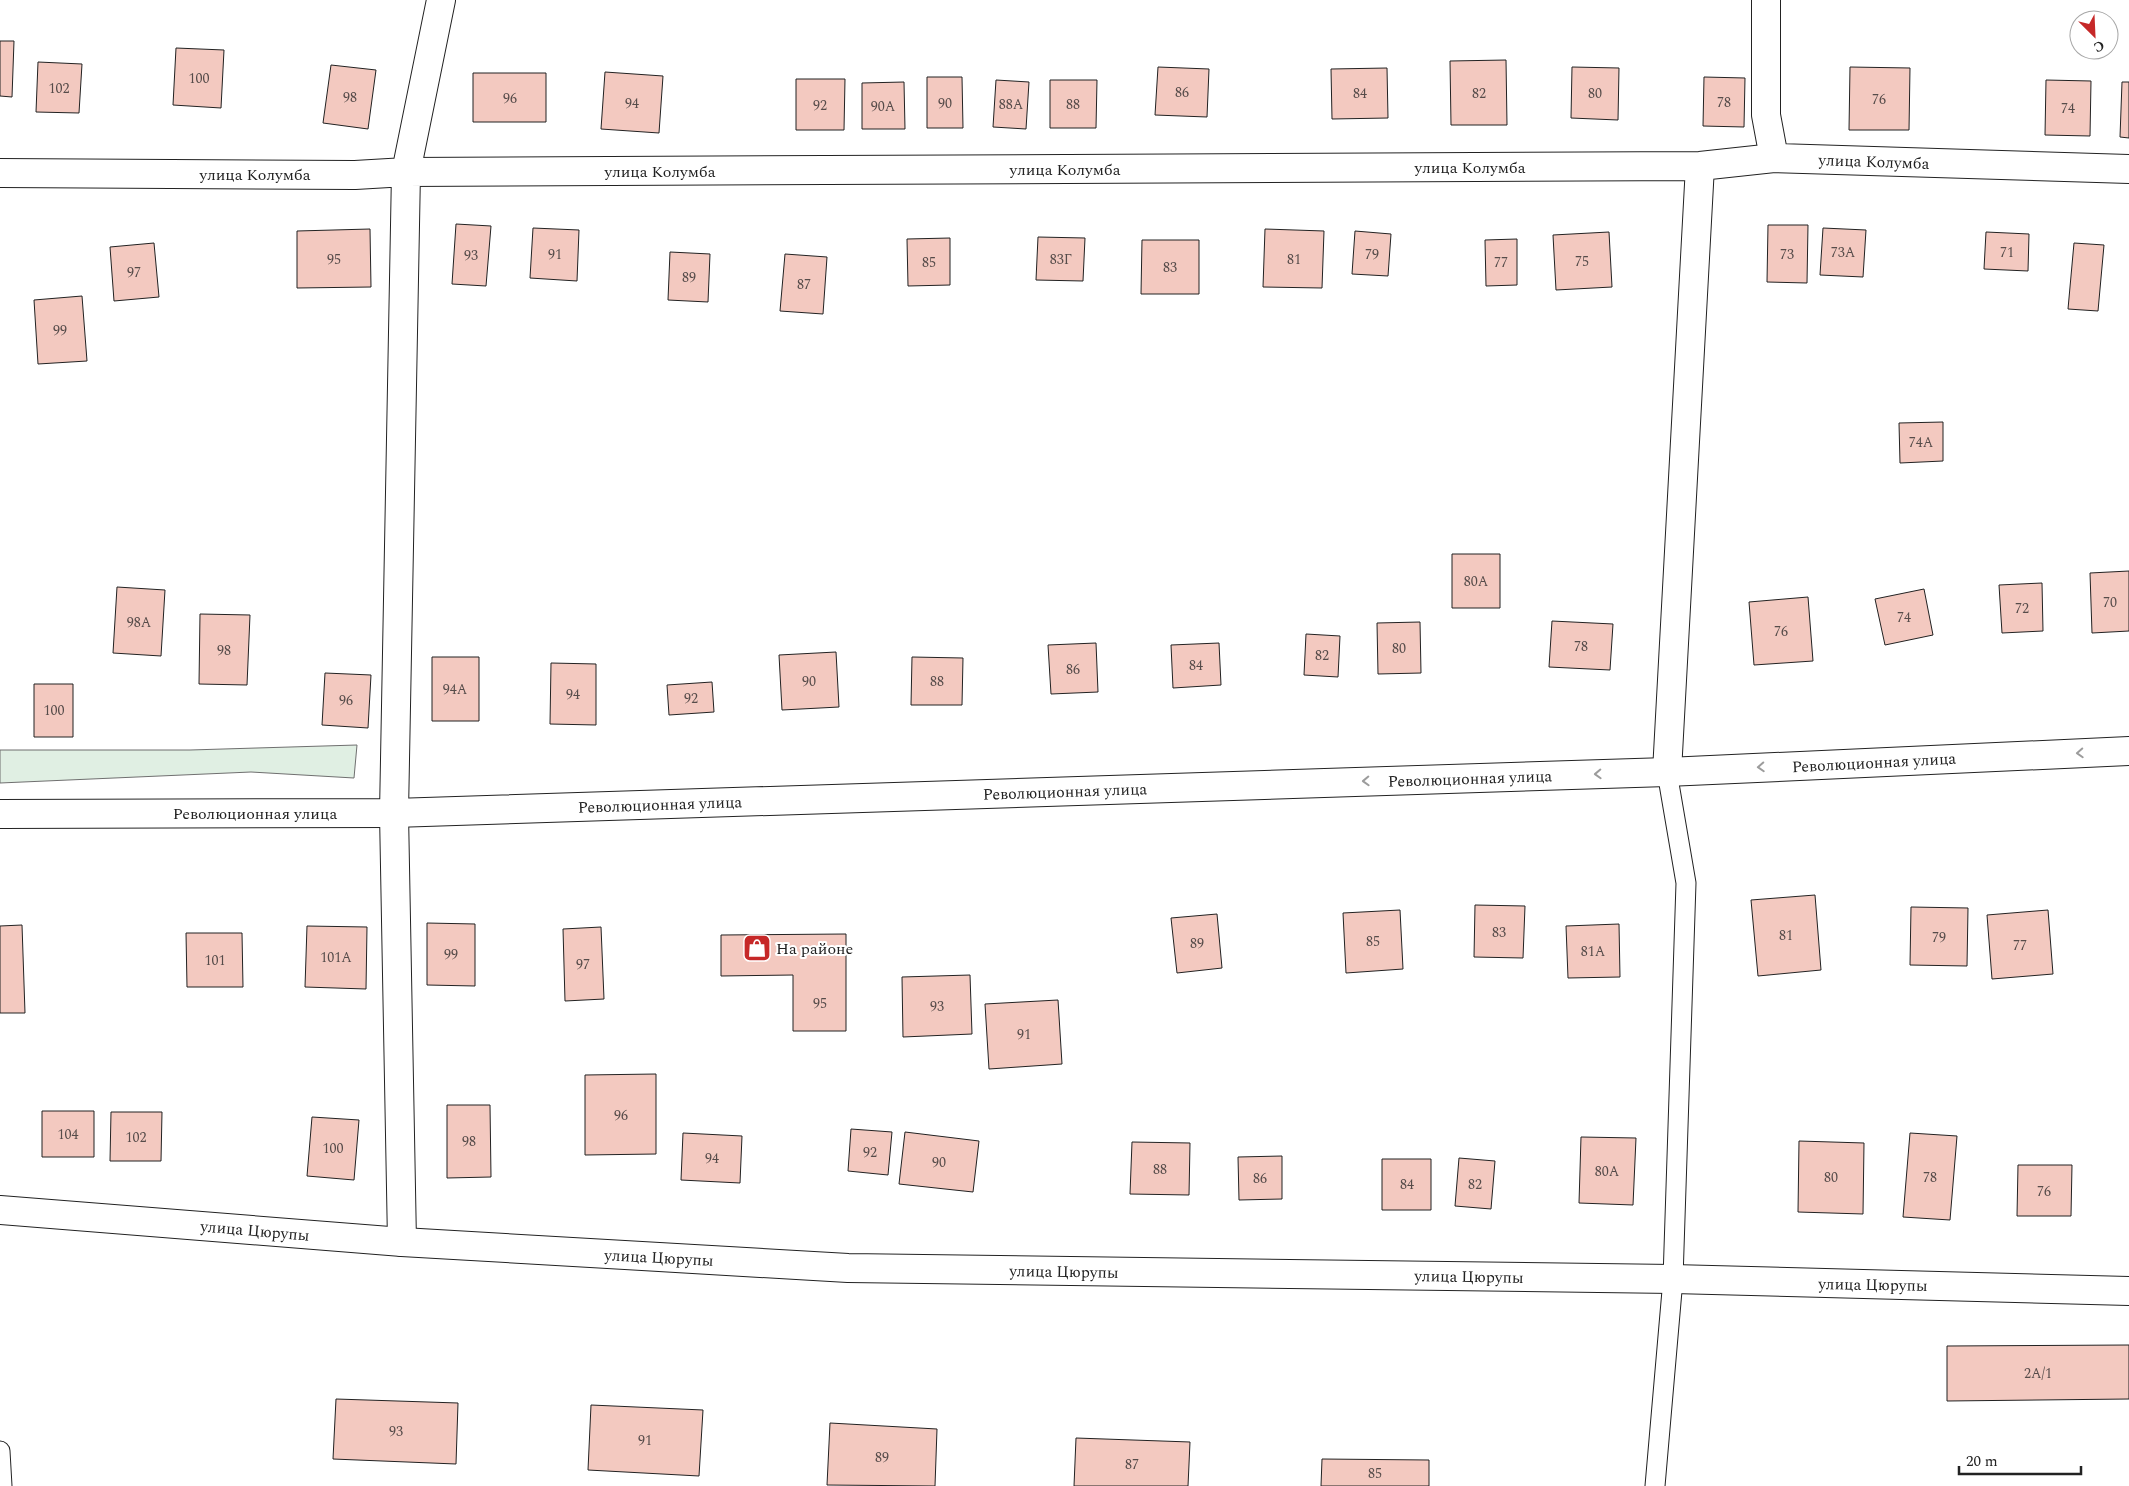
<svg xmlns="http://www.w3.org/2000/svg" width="2129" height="1486" font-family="Spectral,serif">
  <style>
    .green { fill: #e0efe3; stroke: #6f6f6f }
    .building { fill: #f3c9c0; stroke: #222 }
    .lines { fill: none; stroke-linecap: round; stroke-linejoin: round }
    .lane-casing { stroke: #222; stroke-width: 21 }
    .street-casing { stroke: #222; stroke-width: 30 }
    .secondary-casing { stroke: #222; stroke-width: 30 }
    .primary-casing { stroke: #222; stroke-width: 30 }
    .lane { stroke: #fff; stroke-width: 19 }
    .street { stroke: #fff; stroke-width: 28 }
    .secondary { stroke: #fff; stroke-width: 28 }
    .primary { stroke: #fff; stroke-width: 28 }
    .oneway { stroke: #9c9c9c }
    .labels { text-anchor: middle; stroke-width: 4; stroke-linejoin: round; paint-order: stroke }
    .number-label { font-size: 14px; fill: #564c4a }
    .street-label { font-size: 16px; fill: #222; stroke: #fff }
    .poi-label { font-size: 16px; fill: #222; stroke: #fff; text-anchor: start }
  </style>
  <rect width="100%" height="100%" fill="#fff"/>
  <path class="green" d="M357,745l-3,33 -103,-6 -251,11v-33h190z"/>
  <path class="building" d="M0,41h14l-2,56 -12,-1z
    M176,48l48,2 -3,58 -48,-3z
    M1506,60l1,65h-56l-1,-64z
    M38,62l44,2 -3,49 -43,-1z
    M331,65l45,5 -8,59 -45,-6z
    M1158,67l51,2 -2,48 -52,-2z
    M1572,67l47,1 -1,52 -47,-2z
    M1850,67l60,1 -1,62h-60z
    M1387,68l1,50 -56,1 -1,-50z
    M605,72l58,4 -4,57 -58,-4z
    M473,73h73v49h-73z
    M927,77h35l1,51h-36z
    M1704,77l41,1 -1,49 -41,-1z
    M796,79h49l-1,51h-48z
    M996,80l33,2 -3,47 -33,-2z
    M1050,80h47l-1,48h-46z
    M2046,80l45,1 -1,55 -45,-1z
    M904,82l1,47h-43v-46z
    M2122,82h7v56l-9,-1z
    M456,224l35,2 -5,60 -34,-2z
    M1768,225h40l-1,58 -40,-1z
    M533,228l46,2 -2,51 -47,-3z
    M1823,228l43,2 -3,47 -43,-2z
    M370,229l1,58 -74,1v-57z
    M1265,229l59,2 -2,57 -59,-1z
    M1355,231l36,3 -3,42 -36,-2z
    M1609,232l3,55 -56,3 -3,-55z
    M1986,232l43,2 -1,37 -44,-2z
    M1038,237l47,1 -2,43 -47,-1z
    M950,238v47l-42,1 -1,-47z
    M1517,239v46l-31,1 -1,-46z
    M1142,240h57v54h-58z
    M154,243l5,54 -45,4 -4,-54z
    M2074,243l30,2 -6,66 -30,-2z
    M670,252l40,2 -2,48 -40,-2z
    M785,254l42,3 -4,57 -43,-3z
    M82,296l5,65 -49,3 -4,-64z
    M1943,422v39l-43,2 -1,-40z
    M1452,554h48v54h-48z
    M2129,571v60l-37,2 -2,-60z
    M2042,583l1,48 -41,2 -3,-48z
    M117,587l48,3 -4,66 -48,-3z
    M1924,589l9,46 -48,10 -10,-46z
    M1808,597l5,64 -59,4 -5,-63z
    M200,614l50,1 -3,70 -48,-1z
    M1552,621l61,3 -3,46 -61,-3z
    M1420,622l1,51 -43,1 -1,-51z
    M1306,634l34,2 -2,41 -34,-2z
    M1096,643l2,49 -47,2 -3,-49z
    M1219,643l2,42 -48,3 -2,-43z
    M836,652l3,55 -57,3 -3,-55z
    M432,657h47v64h-47z
    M912,657l51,1 -1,47h-51z
    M551,663l45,1v61l-46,-1z
    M325,673l46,2 -3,53 -46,-3z
    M712,682l2,30 -45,3 -2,-30z
    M34,684h39v53h-39z
    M1815,895l6,75 -63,6 -7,-76z
    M1475,905l50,1 -2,52 -49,-1z
    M1911,907l57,1 -1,58 -57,-1z
    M1400,910l3,59 -57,4 -3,-60z
    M2048,910l5,64 -61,5 -5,-64z
    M1217,914l5,54 -45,5 -6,-55z
    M427,923l48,1v62l-48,-1z
    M1619,924l1,53 -52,1 -2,-52z
    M22,925l3,88h-25v-87z
    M307,926l60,1 -1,62 -61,-2z
    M601,927l3,72 -39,2 -2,-72z
    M186,933h56l1,54h-56z
    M846,934v97h-53v-56l-72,1v-41z
    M970,975l2,59 -69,3 -1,-60z
    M1058,1000l4,64 -73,5 -4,-65z
    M656,1074v80l-71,1v-80z
    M447,1105h43l1,72 -44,1z
    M42,1111h52v46h-52z
    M111,1112h51l-1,49h-51z
    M312,1117l47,3 -5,60 -47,-4z
    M851,1129l41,3 -4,43 -40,-4z
    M905,1132l74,9 -6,51 -74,-8z
    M683,1133l59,3 -2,47 -59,-3z
    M1910,1133l47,3 -7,84 -47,-3z
    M1581,1137l55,1 -3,67 -54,-2z
    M1799,1141l65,2 -1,71 -65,-2z
    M1132,1142l58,1 -1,52 -59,-1z
    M1282,1156v43l-43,1 -1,-43z
    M1459,1158l36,3 -4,48 -36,-3z
    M1382,1159h49v51h-49z
    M2018,1165h54l-1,51h-54z
    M2129,1345v54l-182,2v-55z
    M336,1399l122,4 -2,61 -123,-5z
    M591,1405l112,5 -4,66 -111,-6z
    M830,1423l107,6 -2,57 -108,-1z
    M1076,1438l114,4 -2,44h-114z
    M1322,1459l107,1v26h-108z"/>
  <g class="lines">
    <defs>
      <path id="lane" d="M0,1451l2,35
        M1655,1486l18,-207 13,-396 -19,-111"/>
      <path id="street" d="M1766,0v115l8,43
        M0,173l355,2 51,-3 1294,-6 74,-8 355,11
        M1667,772l33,-606
        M402,1242l-8,-429 12,-641 35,-172"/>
      <path id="secondary" d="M0,1210l402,32 446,26 825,11 456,12"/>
      <path id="primary" d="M0,814l394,-1 1273,-41 462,-21"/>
    </defs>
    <use href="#lane" class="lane-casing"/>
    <use href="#street" class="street-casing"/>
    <use href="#secondary" class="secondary-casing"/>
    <use href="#primary" class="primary-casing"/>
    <use href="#lane" class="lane"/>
    <use href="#street" class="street"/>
    <use href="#secondary" class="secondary"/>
    <use href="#primary" class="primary"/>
  </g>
  <defs><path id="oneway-chevron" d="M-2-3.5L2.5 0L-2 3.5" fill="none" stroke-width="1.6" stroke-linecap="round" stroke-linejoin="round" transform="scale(1.25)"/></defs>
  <g class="oneway">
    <use href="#oneway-chevron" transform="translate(2080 753) rotate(177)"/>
    <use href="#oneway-chevron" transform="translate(1761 767) rotate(177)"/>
    <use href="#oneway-chevron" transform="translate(1598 774) rotate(178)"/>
    <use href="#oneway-chevron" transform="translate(1366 781) rotate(178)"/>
  </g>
  <defs>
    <symbol id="shop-square" viewBox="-11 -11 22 22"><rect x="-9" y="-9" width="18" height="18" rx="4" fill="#c62828" stroke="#fff"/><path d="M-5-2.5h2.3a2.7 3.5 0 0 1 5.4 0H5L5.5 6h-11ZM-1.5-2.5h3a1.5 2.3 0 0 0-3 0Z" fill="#fff"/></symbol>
  </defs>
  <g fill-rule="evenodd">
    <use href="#shop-square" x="741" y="932" width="32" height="32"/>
  </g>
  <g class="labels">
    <g class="number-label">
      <text x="199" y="83">100</text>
      <text x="59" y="93">102</text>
      <text x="1182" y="97">86</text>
      <text x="1360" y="98">84</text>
      <text x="1479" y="98">82</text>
      <text x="1595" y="98">80</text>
      <text x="350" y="102">98</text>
      <text x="510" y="103">96</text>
      <text x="1879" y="104">76</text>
      <text x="1724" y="107">78</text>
      <text x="632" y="108">94</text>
      <text x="945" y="108">90</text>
      <text x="1011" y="109">88А</text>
      <text x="1073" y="109">88</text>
      <text x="820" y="110">92</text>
      <text x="883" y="111">90А</text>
      <text x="2068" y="113">74</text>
      <text x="1843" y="257">73А</text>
      <text x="2007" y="257">71</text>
      <text x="555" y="259">91</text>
      <text x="1372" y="259">79</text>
      <text x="1787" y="259">73</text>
      <text x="471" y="260">93</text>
      <text x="334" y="264">95</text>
      <text x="1061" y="264">83Г</text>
      <text x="1294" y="264">81</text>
      <text x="1582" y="266">75</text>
      <text x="929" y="267">85</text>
      <text x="1501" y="267">77</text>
      <text x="1170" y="272">83</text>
      <text x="134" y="277">97</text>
      <text x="689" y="282">89</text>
      <text x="804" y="289">87</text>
      <text x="60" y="335">99</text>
      <text x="1921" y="447">74А</text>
      <text x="1476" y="586">80А</text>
      <text x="2110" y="607">70</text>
      <text x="2022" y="613">72</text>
      <text x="1904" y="622">74</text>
      <text x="139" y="627">98А</text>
      <text x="1781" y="636">76</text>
      <text x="1581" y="651">78</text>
      <text x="1399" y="653">80</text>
      <text x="224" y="655">98</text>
      <text x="1322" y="660">82</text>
      <text x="1196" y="670">84</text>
      <text x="1073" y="674">86</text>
      <text x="809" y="686">90</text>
      <text x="937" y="686">88</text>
      <text x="455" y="694">94А</text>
      <text x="573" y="699">94</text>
      <text x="691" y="703">92</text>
      <text x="346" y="705">96</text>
      <text x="54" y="715">100</text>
      <text x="1499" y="937">83</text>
      <text x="1786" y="940">81</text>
      <text x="1939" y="942">79</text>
      <text x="1373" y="946">85</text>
      <text x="1197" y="948">89</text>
      <text x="2020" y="950">77</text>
      <text x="1593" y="956">81А</text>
      <text x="451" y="959">99</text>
      <text x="336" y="962">101А</text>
      <text x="215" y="965">101</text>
      <text x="583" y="969">97</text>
      <text x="820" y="1008">95</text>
      <text x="937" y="1011">93</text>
      <text x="1024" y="1039">91</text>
      <text x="621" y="1120">96</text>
      <text x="68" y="1139">104</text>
      <text x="136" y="1142">102</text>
      <text x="469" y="1146">98</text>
      <text x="333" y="1153">100</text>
      <text x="870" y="1157">92</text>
      <text x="712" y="1163">94</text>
      <text x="939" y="1167">90</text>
      <text x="1160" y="1174">88</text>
      <text x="1607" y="1176">80А</text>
      <text x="1831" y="1182">80</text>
      <text x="1930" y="1182">78</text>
      <text x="1260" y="1183">86</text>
      <text x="1407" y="1189">84</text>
      <text x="1475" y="1189">82</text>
      <text x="2044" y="1196">76</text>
      <text x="2038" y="1378">2А/1</text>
      <text x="396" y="1436">93</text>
      <text x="645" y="1445">91</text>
      <text x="882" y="1462">89</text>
      <text x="1132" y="1469">87</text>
      <text x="1375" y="1478">85</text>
    </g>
    <g class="street-label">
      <text transform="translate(1874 161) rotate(2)" y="6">улица Колумба</text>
      <text x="1470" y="173">улица Колумба</text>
      <text x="1065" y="175">улица Колумба</text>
      <text x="660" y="177">улица Колумба</text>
      <text x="255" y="180">улица Колумба</text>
      <text transform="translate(1874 762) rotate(-3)" y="6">Революционная улица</text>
      <text transform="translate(1470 778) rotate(-2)" y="6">Революционная улица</text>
      <text transform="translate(1065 791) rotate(-2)" y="6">Революционная улица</text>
      <text transform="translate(660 804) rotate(-2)" y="6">Революционная улица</text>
      <text x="255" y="819">Революционная улица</text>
      <text transform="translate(255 1230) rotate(5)" y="6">улица Цюрупы</text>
      <text transform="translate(659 1257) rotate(3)" y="6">улица Цюрупы</text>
      <text transform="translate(1064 1271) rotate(1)" y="6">улица Цюрупы</text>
      <text transform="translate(1469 1276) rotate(1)" y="6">улица Цюрупы</text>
      <text transform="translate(1873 1284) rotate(1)" y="6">улица Цюрупы</text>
    </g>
    <g class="poi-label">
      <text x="776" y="954">На районе</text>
    </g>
  </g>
  <g transform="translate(2094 35) rotate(156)"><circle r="24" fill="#ffffff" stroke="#a7a7a7"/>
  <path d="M0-4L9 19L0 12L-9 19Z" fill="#c62828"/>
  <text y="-8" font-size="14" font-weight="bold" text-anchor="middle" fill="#222222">С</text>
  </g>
  <path d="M1959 1466v8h122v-8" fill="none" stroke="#222222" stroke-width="2.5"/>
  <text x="1966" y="1466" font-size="15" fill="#222222" stroke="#ffffff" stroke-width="4" paint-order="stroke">20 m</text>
</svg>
